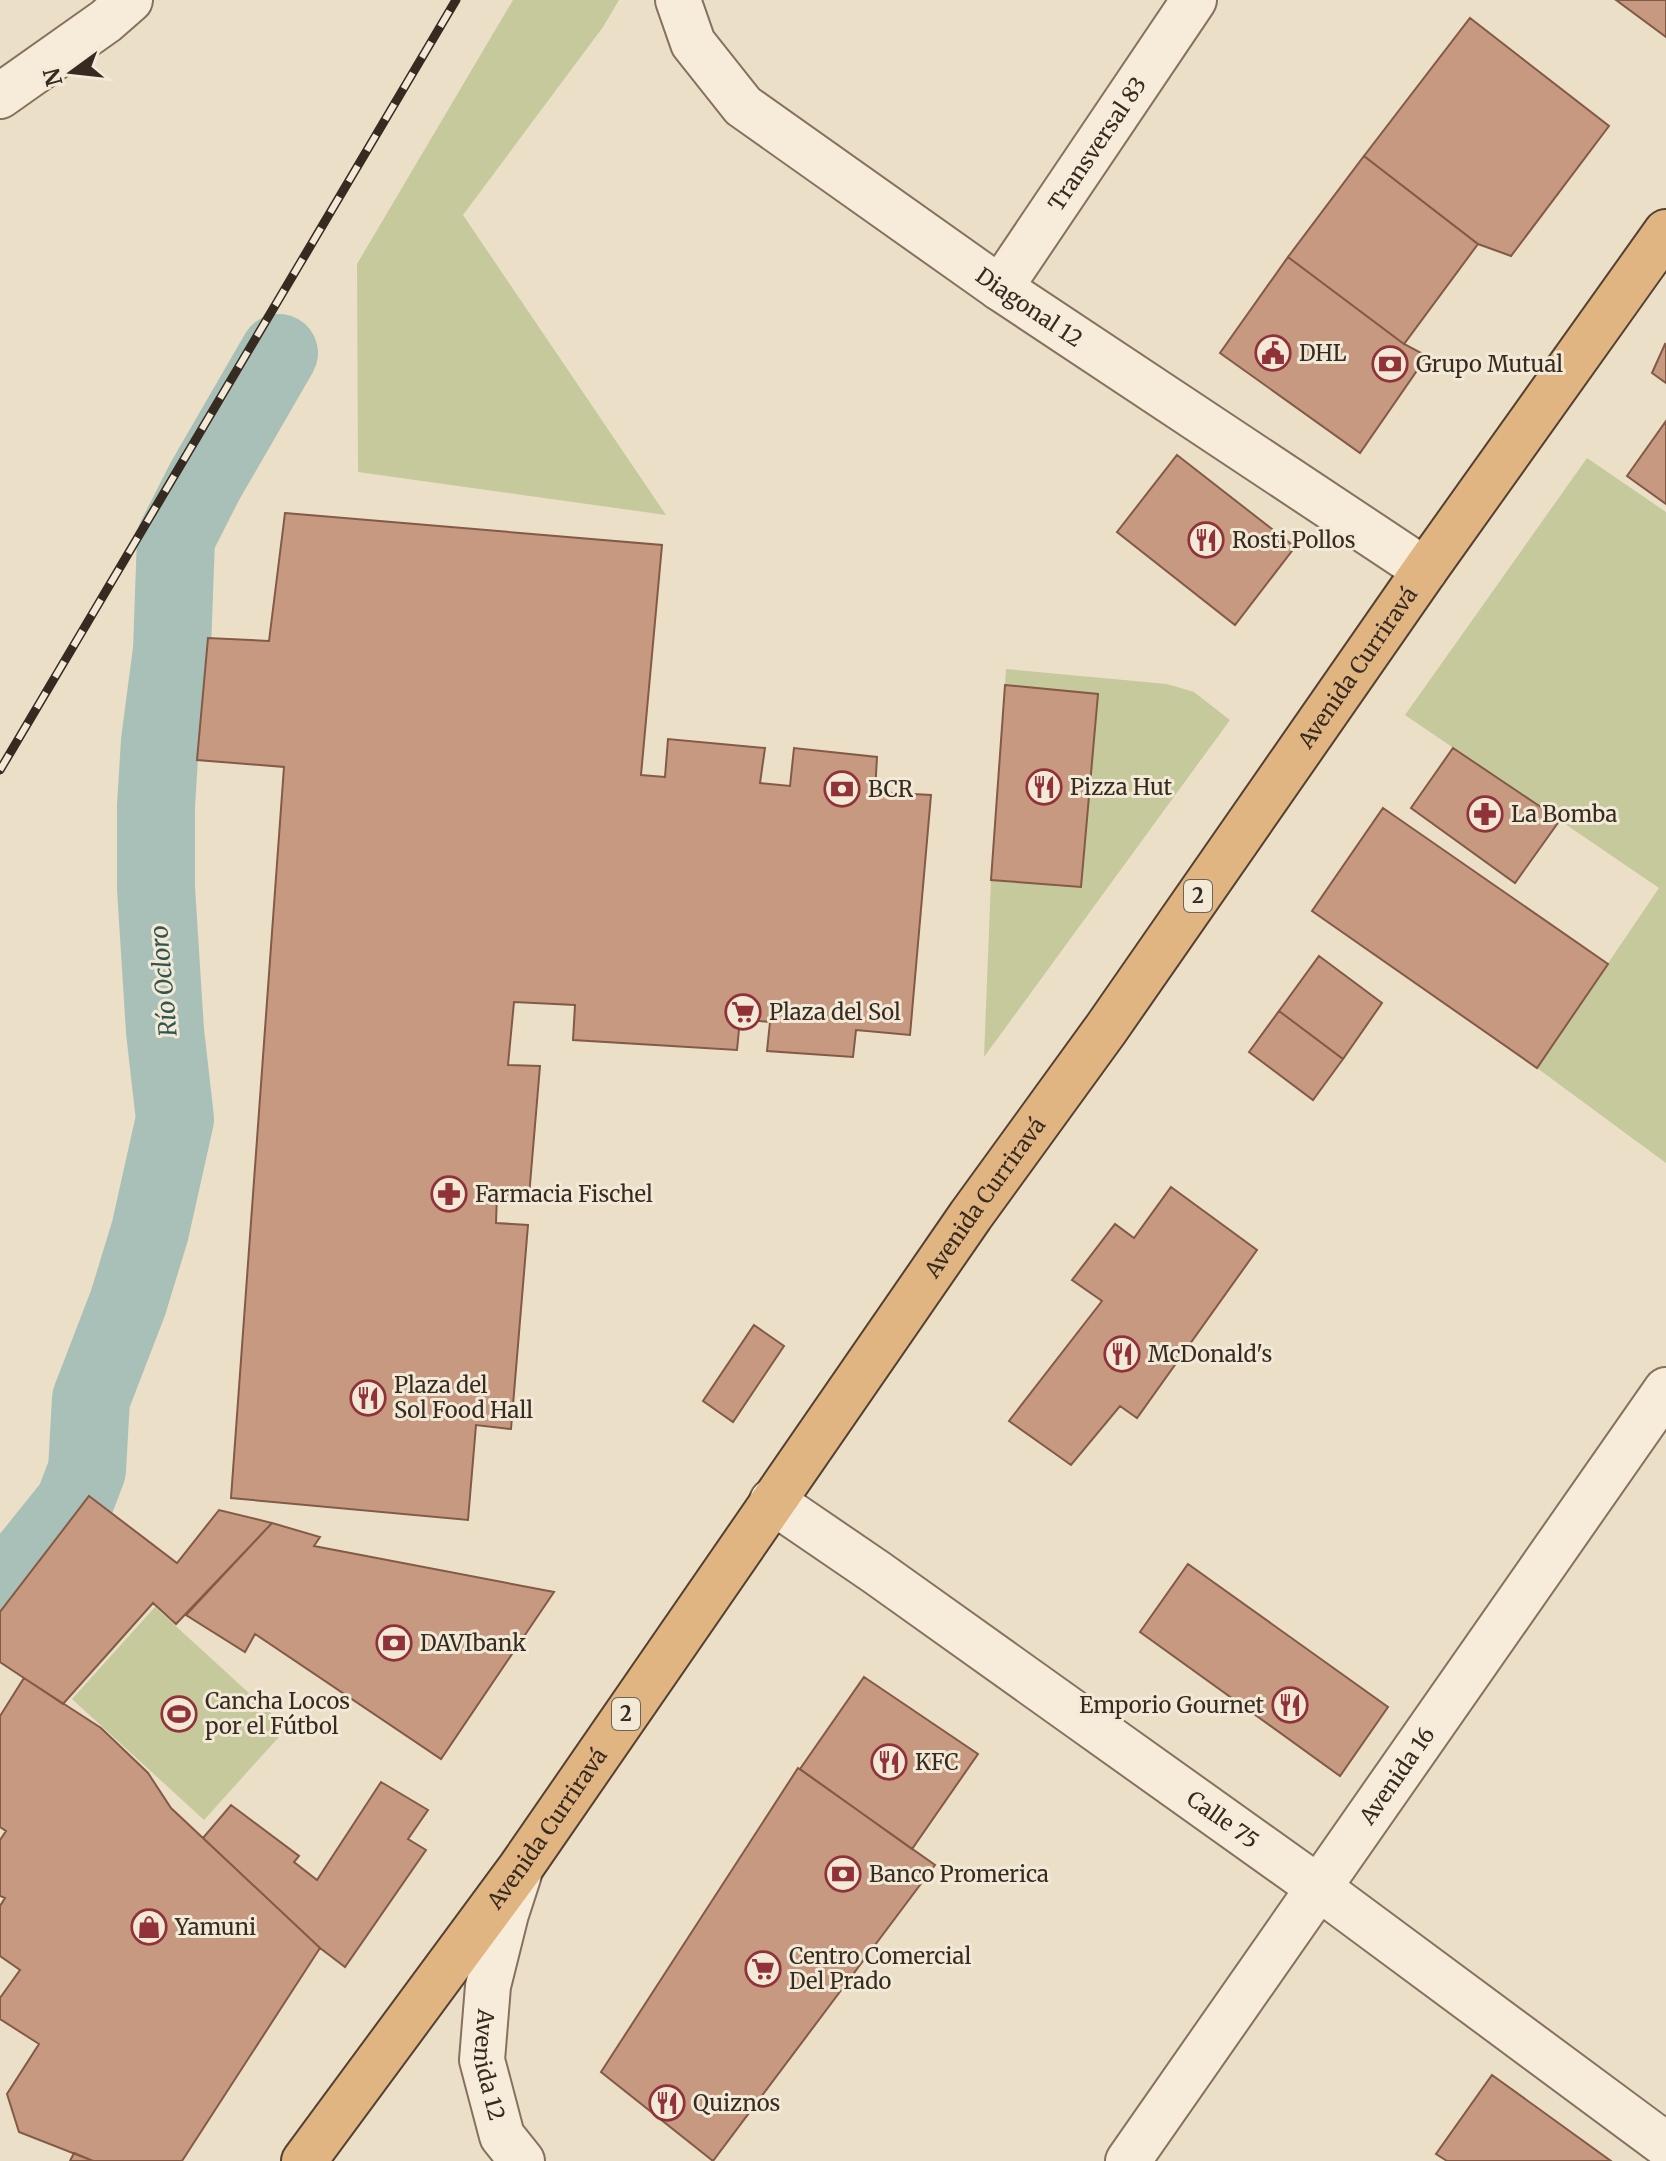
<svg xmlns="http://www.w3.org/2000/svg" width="1666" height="2161" font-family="Merriweather,serif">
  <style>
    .green { fill: #c6c99c }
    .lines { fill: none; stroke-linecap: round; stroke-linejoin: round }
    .river { stroke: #a8c0b7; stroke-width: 78 }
    .building { fill: #c79980; stroke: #835a46; stroke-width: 2 }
    .minor-casing { stroke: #86715e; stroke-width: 48 }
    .tertiary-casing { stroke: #86715e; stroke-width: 48 }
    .trunk-casing { stroke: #544032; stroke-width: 48 }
    .minor { stroke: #f7ecda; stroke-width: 44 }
    .tertiary { stroke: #f7ecda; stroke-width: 44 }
    .trunk { stroke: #e0b581; stroke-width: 44 }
    .rail-casing { stroke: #372a21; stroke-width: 9 }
    .rail { stroke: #f3e9d7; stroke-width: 6; stroke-dasharray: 18; stroke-linecap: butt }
    .labels { text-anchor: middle; stroke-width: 6; stroke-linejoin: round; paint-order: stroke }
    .shield { fill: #f3e9d7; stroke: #6f6358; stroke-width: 2 }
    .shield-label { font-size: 20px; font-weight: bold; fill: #372a21 }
    .street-label { font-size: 22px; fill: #372a21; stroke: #f3e9d7 }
    .poi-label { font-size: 22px; fill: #372a21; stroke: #f3e9d7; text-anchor: start }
    .water-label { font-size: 24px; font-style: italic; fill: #315651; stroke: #f3e9d7 }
  </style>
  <rect width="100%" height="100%" fill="#ebdfc8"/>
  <path class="green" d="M513,0h106l-16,27 -140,188 203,300 -308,-43 -1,-208z
    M1587,458l79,54v651l-129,-95 122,-180 -254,-173z
    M1006,669l161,15 27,8 36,28 -246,337 7,-177 90,7 17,-193 -93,-9z
    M155,1607l132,121 -83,92 -132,-121z"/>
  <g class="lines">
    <path class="river" d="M0,1596l74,-92 13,-34 4,-71 37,-96 22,-72 25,-112 -10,-88 -9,-143v-82l4,-65 12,-91 4,-112 29,-57 74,-128"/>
  </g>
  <path class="building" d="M1616,0h50v37z
    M1470,18l139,108 -98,130 -33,-12 -114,-88z
    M1364,156l114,88 -74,100 -116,-87z
    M1288,257l116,87 23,12 -67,97 -140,-100z
    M1665,344l1,1v38l-14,-10z
    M1666,421v83l-39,-28z
    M1177,455l118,92 -60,78 -118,-93z
    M285,513l377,32 -21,230 24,2 3,-38 97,9 -5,35 30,3 4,-38 83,9 -2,35 56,3 -21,240 -54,-5 -3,27 -86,-6 3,-29 -30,-3 -3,31 -164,-10 2,-35 -61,-3 -6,63 32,1 -11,130 -32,-2 -1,29 32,2 -17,204 -35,-4 -8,95 -237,-22 53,-731 -87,-7 11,-122 61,3z
    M1005,685l93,9 -17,193 -90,-7z
    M1453,748l107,72 -45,63 -104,-75z
    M1383,808l225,156 -71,104 -225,-157z
    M1319,956l63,47 -39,56 -64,-48z
    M1279,1011l64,48 -30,41 -64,-48z
    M1171,1187l86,63 -120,168 -17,-12 -49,59 -62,-44 93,-120 -30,-21 43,-56 19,14z
    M754,1325l30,21 -51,76 -30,-21z
    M89,1496l88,67 42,-53 53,13 -96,101 -23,-21 -90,101 -63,-42v-50z
    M272,1523l48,14 -6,9 240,46 -113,167 -186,-125 -10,18 -59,-37z
    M1188,1564l200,143 -48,69 -200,-144z
    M864,1677l114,77 -66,95 -112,-80z
    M24,1678l77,50 47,45 23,35 149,140 -138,213h-89l-74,-29 -12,-38 32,-50 -39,-25v-21l20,-28 -20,-14v-50l5,-8 -5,-2v-56l6,-9 -6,-4v-111z
    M798,1768l137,97 -222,296 -112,-89z
    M381,1782l47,28 -20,29 18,11 -81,117 -25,-19 -117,-110 28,-33 68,51 -5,6 23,18z
    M1492,2075l119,86h-164l-11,-7z
    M74,2153l19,8h-23z"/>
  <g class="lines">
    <defs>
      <g id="minor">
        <path id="s1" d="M678,0l15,43 50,63 257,182 425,282"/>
        <path d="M0,96l106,-75 24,-21"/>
        <path id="s2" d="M1000,288l194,-288"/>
        <path id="s3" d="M1128,2161l538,-771"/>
      </g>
      <g id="tertiary">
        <path id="s4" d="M772,1501l104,71 443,316 347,257"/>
        <path id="s5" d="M519,1874l-13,40 -18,72 -6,74 20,76 20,25"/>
      </g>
      <g id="trunk">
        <path id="s6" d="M304,2161l217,-294 450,-652 135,-186 319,-459 241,-338"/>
      </g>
    </defs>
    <use href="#minor" class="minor-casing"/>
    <use href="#tertiary" class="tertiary-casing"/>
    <use href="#trunk" class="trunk-casing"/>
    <use href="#minor" class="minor"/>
    <use href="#tertiary" class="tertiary"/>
    <use href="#trunk" class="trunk"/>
    <defs>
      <path id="rail" d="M0,770l456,-770"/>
    </defs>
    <use href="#rail" class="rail-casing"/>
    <use href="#rail" class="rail"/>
  </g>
  <defs>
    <symbol id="civic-ring" viewBox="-11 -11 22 22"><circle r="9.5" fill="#f3e9d7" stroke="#913239" stroke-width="1.5"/><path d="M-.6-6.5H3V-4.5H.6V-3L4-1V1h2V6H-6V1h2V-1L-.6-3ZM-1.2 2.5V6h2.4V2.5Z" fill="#913239"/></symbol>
    <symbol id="bank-ring" viewBox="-11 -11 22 22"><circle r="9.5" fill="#f3e9d7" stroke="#913239" stroke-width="1.5"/><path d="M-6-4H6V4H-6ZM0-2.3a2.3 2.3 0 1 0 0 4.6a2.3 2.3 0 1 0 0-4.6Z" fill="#913239"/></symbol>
    <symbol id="restaurant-ring" viewBox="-11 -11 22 22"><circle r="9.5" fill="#f3e9d7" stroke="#913239" stroke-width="1.5"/><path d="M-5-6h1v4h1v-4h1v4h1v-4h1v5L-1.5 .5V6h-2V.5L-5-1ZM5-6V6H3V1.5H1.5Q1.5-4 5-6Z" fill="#913239"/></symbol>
    <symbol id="pharmacy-ring" viewBox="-11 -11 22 22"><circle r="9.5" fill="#f3e9d7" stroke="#913239" stroke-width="1.5"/><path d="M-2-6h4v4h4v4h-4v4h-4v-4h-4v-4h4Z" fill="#913239"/></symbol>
    <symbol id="supermarket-ring" viewBox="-11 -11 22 22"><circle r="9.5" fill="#f3e9d7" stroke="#913239" stroke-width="1.5"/><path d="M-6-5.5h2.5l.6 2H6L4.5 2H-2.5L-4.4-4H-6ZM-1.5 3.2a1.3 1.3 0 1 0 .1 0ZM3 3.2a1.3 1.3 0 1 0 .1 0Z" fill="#913239"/></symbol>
    <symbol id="stadium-ring" viewBox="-11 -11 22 22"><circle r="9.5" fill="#f3e9d7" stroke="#913239" stroke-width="1.5"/><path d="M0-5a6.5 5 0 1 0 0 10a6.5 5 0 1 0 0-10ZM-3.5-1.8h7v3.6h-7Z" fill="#913239"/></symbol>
    <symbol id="shop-ring" viewBox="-11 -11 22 22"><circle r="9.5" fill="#f3e9d7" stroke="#913239" stroke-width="1.5"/><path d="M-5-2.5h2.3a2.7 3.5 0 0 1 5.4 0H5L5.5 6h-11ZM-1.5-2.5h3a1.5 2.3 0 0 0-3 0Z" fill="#913239"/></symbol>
  </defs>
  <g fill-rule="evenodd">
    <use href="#civic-ring" x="1253" y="333" width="40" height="40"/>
    <use href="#bank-ring" x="1370" y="344" width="40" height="40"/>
    <use href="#restaurant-ring" x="1186" y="520" width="40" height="40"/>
    <use href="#restaurant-ring" x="1024" y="767" width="40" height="40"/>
    <use href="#bank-ring" x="822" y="769" width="40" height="40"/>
    <use href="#pharmacy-ring" x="1465" y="794" width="40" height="40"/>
    <use href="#supermarket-ring" x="723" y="992" width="40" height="40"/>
    <use href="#pharmacy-ring" x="429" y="1174" width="40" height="40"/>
    <use href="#restaurant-ring" x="1102" y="1334" width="40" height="40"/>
    <use href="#restaurant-ring" x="348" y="1378" width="40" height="40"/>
    <use href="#bank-ring" x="374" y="1623" width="40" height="40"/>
    <use href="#restaurant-ring" x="1270" y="1685" width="40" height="40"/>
    <use href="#stadium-ring" x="159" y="1694" width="40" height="40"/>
    <use href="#restaurant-ring" x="869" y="1742" width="40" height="40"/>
    <use href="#bank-ring" x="823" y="1854" width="40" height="40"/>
    <use href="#shop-ring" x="129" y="1907" width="40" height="40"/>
    <use href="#supermarket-ring" x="743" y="1949" width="40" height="40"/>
    <use href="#restaurant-ring" x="647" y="2083" width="40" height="40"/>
  </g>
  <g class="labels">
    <g class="shield">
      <rect x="1184" y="880" width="28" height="32" rx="6"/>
      <rect x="612" y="1698" width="28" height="32" rx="6"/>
    </g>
    <g class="shield-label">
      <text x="1198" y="903">2</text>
      <text x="626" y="1721">2</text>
    </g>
    <g class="street-label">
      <text dy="8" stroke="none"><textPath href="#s2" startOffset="174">Transversal 83</textPath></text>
      <text dy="8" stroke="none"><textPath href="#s1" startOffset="476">Diagonal 12</textPath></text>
      <text dy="8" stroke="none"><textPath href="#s6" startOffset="1828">Avenida Curriravá</textPath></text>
      <text dy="8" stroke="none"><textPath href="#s6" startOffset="1180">Avenida Curriravá</textPath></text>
      <text dy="8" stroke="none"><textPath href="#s3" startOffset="470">Avenida 16</textPath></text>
      <text dy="8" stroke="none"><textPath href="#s4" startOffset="552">Calle 75</textPath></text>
      <text dy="8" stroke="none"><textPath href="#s6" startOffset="412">Avenida Curriravá</textPath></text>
      <text dy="8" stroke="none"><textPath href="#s5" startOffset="196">Avenida 12</textPath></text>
    </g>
    <g class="poi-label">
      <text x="1299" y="361">DHL</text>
      <text x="1416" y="372">Grupo Mutual</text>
      <text x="1232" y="548">Rosti Pollos</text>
      <text x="1070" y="795">Pizza Hut</text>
      <text x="868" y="797">BCR</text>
      <text x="1511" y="822">La Bomba</text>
      <text x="769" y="1020">Plaza del Sol</text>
      <text x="475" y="1202">Farmacia Fischel</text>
      <text x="1148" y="1362">McDonald's</text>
      <text x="394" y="1393">Plaza del<tspan x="394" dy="25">Sol Food Hall</tspan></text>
      <text x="420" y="1651">DAVIbank</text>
      <text x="205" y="1709">Cancha Locos<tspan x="205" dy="25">por el Fútbol</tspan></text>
      <text x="1264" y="1713" text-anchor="end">Emporio Gournet</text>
      <text x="915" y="1770">KFC</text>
      <text x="869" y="1882">Banco Promerica</text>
      <text x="175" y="1935">Yamuni</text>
      <text x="789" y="1964">Centro Comercial<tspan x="789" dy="25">Del Prado</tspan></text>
      <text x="693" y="2111">Quiznos</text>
    </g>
    <g class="water-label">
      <text transform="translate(164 981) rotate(-95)" y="8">Río Ocloro</text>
    </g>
  </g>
  <g transform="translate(72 72) rotate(255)" stroke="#f3e9d7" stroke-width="6" paint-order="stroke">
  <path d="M0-6L14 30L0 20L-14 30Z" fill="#372a21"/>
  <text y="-12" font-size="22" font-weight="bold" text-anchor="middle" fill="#372a21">N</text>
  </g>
</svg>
